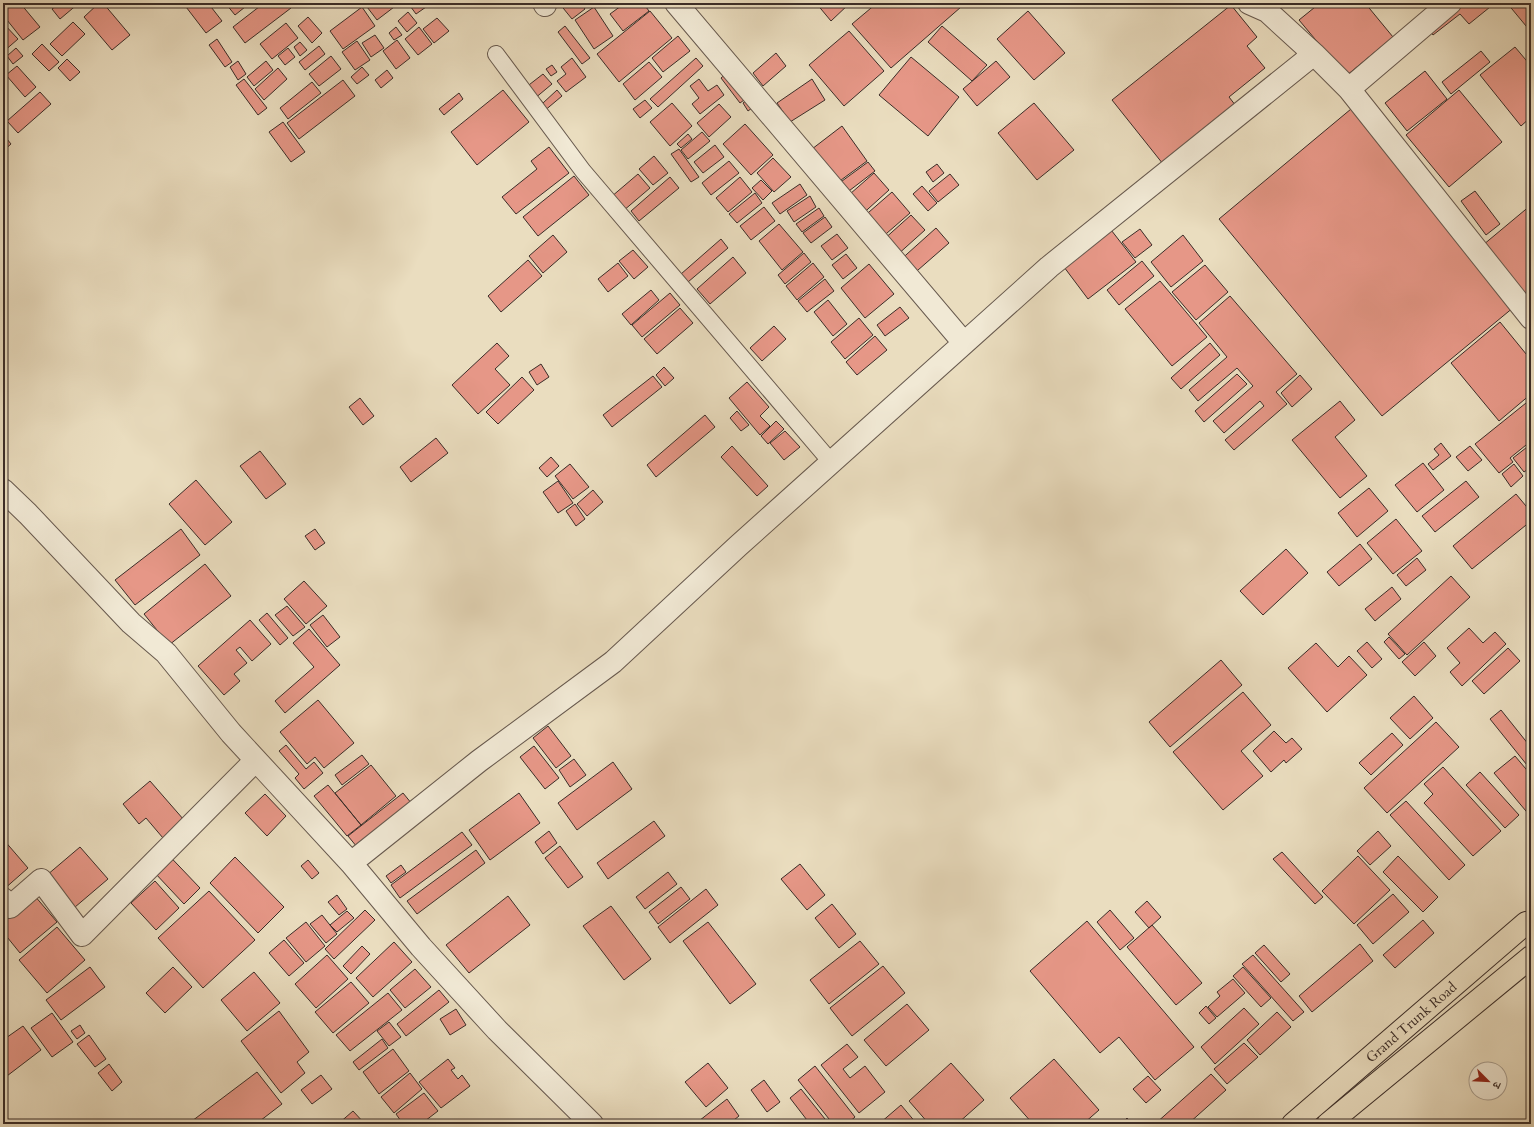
<svg xmlns="http://www.w3.org/2000/svg" width="1534" height="1127" font-family="Cardo,'Noto Serif Devanagari',serif">
  <style>
    .building { fill: #e69787; stroke: #3b2d28 }
    .lines { fill: none; stroke-linecap: round; stroke-linejoin: round }
    .service-casing { stroke: #67594e; stroke-width: 18 }
    .minor-casing { stroke: #67594e; stroke-width: 24 }
    .trunk-casing { stroke: #3b2d28; stroke-width: 24 }
    .service { stroke: #f1e9d5; stroke-width: 16 }
    .minor { stroke: #f1e9d5; stroke-width: 22 }
    .trunk { stroke: #eaddbf; stroke-width: 22 }
    .labels { text-anchor: middle; stroke-width: 3; stroke-linejoin: round; paint-order: stroke }
    .street-label { font-size: 14px; fill: #3b2d28; stroke: #f1e9d5 }
  </style>
  <rect width="100%" height="100%" fill="#eaddbf"/>
  <filter id="stains"><feTurbulence type="fractalNoise" baseFrequency=".005" numOctaves="4"/><feColorMatrix values="0 0 0 0 .2 0 0 0 0 .09 0 0 0 0 .02 0 0 0 .5 -.17"/></filter>
  <radialGradient id="worn" r=".72"><stop offset=".6" stop-color="#630" stop-opacity="0"/><stop offset="1" stop-color="#630" stop-opacity=".3"/></radialGradient>
  <path class="building" d="M11,3h9l20,24 -17,13 -20,-25v-6z
    M60,3h19l-19,16 -8,-10z
    M99,3h4l27,32 -18,15 -28,-33z
    M183,3h25l14,18 -16,12z
    M227,3h23l-15,12 -9,-11z
    M264,3h24l3,5 -46,35 -12,-16z
    M364,3h34v1l-21,16z
    M408,3h15l3,4 -10,7z
    M559,3h22l4,6 -13,10z
    M625,3h18l6,8 -26,20 -13,-17z
    M816,3h34l-19,18z
    M877,3h81l3,4 -70,61 -39,-44z
    M1320,3h45l28,34 -47,39 -47,-56z
    M1458,3h37l-26,21 -9,-10 -27,21 -5,-7z
    M1507,3h24v29z
    M1231,5l26,32 -10,9 18,22 -36,29 7,9 -73,58 -51,-64z
    M362,7l13,19 -32,23 -13,-18z
    M594,7l19,29 -19,13 -19,-29z
    M650,11l22,27 -53,44 -22,-28z
    M1028,11l37,42 -31,27 -37,-41z
    M408,12l9,11 -10,9 -9,-11z
    M308,17l14,16 -10,10 -14,-17z
    M437,18l12,13 -15,12 -11,-14z
    M73,22l12,12 -23,22 -12,-12z
    M3,23l15,16 -15,13z
    M286,23l12,15 -26,21 -12,-15z
    M565,26l25,32 -8,6 -24,-32z
    M942,26l45,39 -15,16 -44,-39z
    M396,27l6,8 -8,5 -5,-7z
    M419,27l13,17 -14,11 -13,-16z
    M849,31l35,40 -40,35 -35,-41z
    M375,35l9,13 -13,9 -9,-14z
    M678,36l12,15 -27,21 -11,-14z
    M217,39l15,23 -7,5 -16,-22z
    M397,40l13,18 -14,11 -13,-18z
    M357,41l13,19 -15,10 -13,-18z
    M300,42l7,8 -7,6 -6,-9z
    M42,44l17,18 -10,9 -17,-17z
    M319,46l6,8 -20,16 -6,-8z
    M1515,47l16,19v51l-10,9 -41,-51z
    M16,48l7,8 -10,8 -6,-8z
    M288,48l7,9 -10,8 -7,-9z
    M1481,51l9,11 -39,32 -9,-12z
    M776,53l10,13 -23,20 -10,-13z
    M331,56l10,13 -22,17 -10,-12z
    M911,57l48,40 -31,39 -49,-41z
    M572,58l14,19 -20,15 -9,-11 9,-7 -5,-7z
    M696,58l7,8 -45,41 -8,-8z
    M67,59l13,13 -10,9 -12,-13z
    M238,61l8,13 -8,6 -8,-13z
    M266,61l7,9 -19,16 -7,-9z
    M996,61l14,16 -33,29 -14,-17z
    M649,62l13,15 -27,23 -12,-16z
    M552,65l5,7 -6,4 -5,-7z
    M736,65l20,26 -16,12 -19,-25z
    M17,66l19,21 -11,10 -19,-22z
    M362,67l7,8 -12,9 -6,-7z
    M278,68l9,11 -23,21 -9,-11z
    M387,70l6,8 -12,10 -6,-8z
    M1425,71l22,28 -40,32 -22,-28z
    M543,74l9,10 -18,15 -9,-11z
    M244,79l23,29 -9,7 -22,-30z
    M699,79l9,12 9,-6 7,10 -24,19 -8,-10 7,-6 -9,-12z
    M812,79l13,21 -35,22 -13,-19z
    M343,80l12,16 -56,43 -12,-16z
    M312,82l9,11 -33,26 -8,-11z
    M503,90l26,32 -52,43 -26,-33z
    M557,90l5,6 -19,16 -9,-10 5,-4 4,5z
    M1459,90l43,52 -53,45 -43,-52z
    M40,92l11,12 -33,29 -11,-12z
    M459,93l4,6 -19,16 -5,-6z
    M754,95l6,7 -12,9 -5,-8z
    M645,100l7,8 -12,10 -7,-9z
    M672,103l20,23 -22,20 -20,-24z
    M1034,103l40,47 -37,30 -39,-47z
    M719,104l12,13 -22,20 -12,-14z
    M1351,109l163,198 -132,109 -163,-197z
    M283,122l22,30 -14,10 -22,-30z
    M745,124l28,31 -22,20 -28,-31z
    M842,126l25,35 -30,22 -25,-34z
    M702,132l8,9 -22,18 -7,-9z
    M3,134l8,10 -8,7z
    M688,134l4,5 -11,9 -4,-4z
    M715,145l9,12 -21,16 -9,-11z
    M549,147l20,26 -53,41 -14,-17 35,-28 -6,-8z
    M679,149l20,28 -8,5 -20,-28z
    M654,156l14,17 -15,12 -14,-16z
    M773,158l18,19 -17,15 -17,-19z
    M729,161l10,12 -28,22 -9,-12z
    M868,162l7,9 -30,23 -7,-10z
    M937,164l7,9 -11,9 -7,-10z
    M874,173l15,17 -31,28 -16,-17z
    M638,174l12,14 -27,23 -12,-14z
    M950,174l9,11 -21,17 -9,-11z
    M574,176l15,19 -51,41 -15,-19z
    M670,177l9,11 -40,33 -8,-10z
    M740,177l12,15 -24,20 -12,-14z
    M761,180l11,11 -9,9 -11,-12z
    M800,184l7,11 -27,19 -8,-11z
    M922,186l15,17 -9,8 -15,-17z
    M1475,191l25,33 -14,11 -25,-34z
    M892,192l18,21 -31,27 -18,-21z
    M755,193l7,10 -25,20 -8,-9z
    M810,196l6,11 -22,15 -7,-11z
    M1531,205v99l-48,-59z
    M764,207l11,14 -24,19 -11,-14z
    M819,208l5,8 -22,16 -6,-8z
    M911,215l14,15 -29,26 -14,-15z
    M825,217l7,10 -21,16 -8,-10z
    M779,224l24,28 -21,18 -23,-29z
    M1108,226l28,36 -48,37 -27,-36z
    M936,228l13,15 -39,34 -13,-14z
    M1140,229l12,16 -17,13 -13,-16z
    M837,234l11,14 -16,12 -11,-14z
    M553,235l14,17 -24,21 -14,-17z
    M1183,235l20,26 -32,26 -20,-25z
    M721,239l7,9 -40,34 -7,-8z
    M633,250l15,17 -14,12 -15,-18z
    M804,253l7,9 -26,22 -7,-9z
    M846,254l11,14 -14,11 -11,-14z
    M733,257l13,16 -36,31 -13,-15z
    M528,260l14,16 -41,36 -13,-16z
    M1142,261l12,15 -35,29 -12,-15z
    M618,263l10,13 -20,16 -10,-13z
    M813,263l11,14 -27,23 -11,-14z
    M869,264l25,30 -29,24 -24,-30z
    M1205,265l23,27 -32,28 -24,-28z
    M825,279l9,12 -27,21 -9,-11z
    M1160,281l47,56 -35,29 -47,-57z
    M651,290l8,10 -28,25 -9,-11z
    M670,293l10,12 -38,32 -10,-12z
    M1230,296l67,78 -21,18 11,12 -53,46 -9,-10 39,-34 -4,-5 -36,32 -11,-12 40,-35 -16,-18 -39,33 -9,-11 38,-33 -28,-34z
    M828,300l19,24 -14,12 -19,-24z
    M900,307l9,11 -24,18 -8,-11z
    M680,308l13,15 -36,31 -13,-15z
    M859,318l14,17 -28,24 -14,-17z
    M1500,322l31,38v34l-32,27 -48,-58z
    M774,326l12,13 -24,22 -12,-13z
    M875,336l12,14 -30,25 -11,-13z
    M497,343l12,13 -14,13 15,16 -32,29 -26,-29z
    M1210,343l10,12 -39,34 -10,-11z
    M541,364l8,13 -12,8 -8,-13z
    M664,367l10,11 -9,8 -9,-11z
    M1237,374l10,10 -43,38 -9,-11z
    M1300,375l12,14 -20,18 -11,-14z
    M653,376l9,11 -50,40 -9,-12z
    M522,377l12,13 -36,34 -12,-12z
    M747,382l22,25 -9,9 10,10 -10,9 -31,-37z
    M360,398l14,18 -11,9 -14,-18z
    M1531,399v42l-21,17 3,4 -14,11 -24,-29z
    M1340,401l15,19 -20,17 32,39 -27,22 -48,-58z
    M737,411l12,14 -8,6 -11,-13z
    M705,415l10,12 -59,50 -9,-12z
    M776,421l8,8 -16,15 -7,-8z
    M785,431l15,16 -16,13 -14,-17z
    M436,438l12,15 -37,29 -11,-15z
    M1441,443l10,13 -18,14 -5,-6 11,-9 -5,-6z
    M1531,444v23l-7,5 -11,-14z
    M732,446l36,40 -11,10 -36,-39z
    M1470,446l12,14 -14,11 -12,-14z
    M260,451l26,33 -20,15 -26,-33z
    M551,457l8,9 -12,11 -8,-9z
    M1423,463l21,27 -27,22 -22,-27z
    M570,464l19,23 -16,12 -18,-23z
    M1514,464l9,12 -12,11 -9,-13z
    M196,480l36,42 -27,23 -36,-41z
    M558,481l15,22 -15,10 -15,-21z
    M1466,481l13,16 -44,35 -13,-16z
    M1369,488l19,23 -31,26 -19,-24z
    M593,490l10,12 -16,14 -10,-12z
    M1516,494l15,18v9l-59,48 -19,-23z
    M575,504l10,15 -9,7 -10,-15z
    M1396,519l26,32 -29,23 -26,-31z
    M181,529l19,26 -65,50 -20,-25z
    M315,529l10,14 -10,7 -10,-14z
    M1360,544l12,15 -33,27 -12,-14z
    M1286,549l22,24 -45,42 -23,-24z
    M1417,558l9,12 -20,16 -9,-11z
    M205,564l26,32 -62,49 -25,-31z
    M1451,576l19,21 -63,58 -19,-21z
    M304,581l23,25 -21,18 -22,-25z
    M1392,587l9,12 -26,22 -10,-12z
    M287,606l18,21 -12,9 -18,-21z
    M267,613l21,25 -8,7 -21,-25z
    M323,615l17,22 -13,10 -17,-22z
    M250,620l21,24 -19,17 -12,-14 -4,3 11,13 -13,11 6,7 -16,14 -26,-29z
    M1469,628l14,15 12,-11 11,12 -44,42 -12,-14 10,-9 -13,-15z
    M309,629l31,36 -55,48 -10,-12 39,-34 -21,-24z
    M1389,637l16,17 -6,5 -15,-17z
    M1367,642l15,17 -10,9 -15,-17z
    M1424,642l12,14 -21,20 -13,-14z
    M1316,643l22,24 11,-11 18,19 -40,37 -39,-44z
    M1508,648l12,13 -36,33 -12,-13z
    M1221,660l21,25 -72,62 -21,-25z
    M1243,692l28,33 -30,26 22,25 -40,34 -50,-58z
    M1414,696l19,22 -23,21 -20,-21z
    M318,700l36,43 -30,25 -9,-11 -8,7 -27,-32z
    M1501,710l28,35 2,-1v26l-41,-51z
    M1436,722l23,25 -72,66 -23,-25z
    M548,726l23,30 -15,12 -23,-30z
    M1274,731l12,12 6,-5 10,11 -16,14 -2,-3 -13,12 -18,-21z
    M1392,733l11,12 -32,30 -12,-12z
    M286,745l20,24 8,-7 9,11 -19,16 -9,-11 4,-4 -20,-23z
    M534,746l25,32 -14,11 -25,-32z
    M362,755l7,9 -27,21 -7,-10z
    M1515,756l16,19v42l-37,-44z
    M574,759l12,16 -16,12 -11,-17z
    M613,762l19,27 -55,41 -19,-27z
    M371,765l25,31 -35,29 -26,-32z
    M1443,767l58,64 -28,25 -49,-53 9,-9 -9,-10z
    M1480,772l39,43 -14,13 -39,-43z
    M150,781l34,39 -21,18 -17,-20 -7,6 -16,-20z
    M328,785l33,40 -14,11 -33,-40z
    M403,793l9,11 -55,43 -9,-11z
    M519,793l21,30 -50,37 -21,-30z
    M265,794l21,22 -19,20 -22,-23z
    M1406,801l59,64 -16,15 -59,-65z
    M654,821l11,15 -57,43 -11,-16z
    M549,831l8,12 -14,11 -8,-12z
    M1378,831l13,15 -21,19 -13,-14z
    M462,832l10,13 -72,53 -9,-13z
    M3,839l25,29 -25,22z
    M158,844l42,44 -16,16 -30,-32 -14,14 -13,-12z
    M560,846l23,31 -15,11 -23,-30z
    M80,847l28,32 -40,34 -28,-32z
    M476,850l9,13 -68,51 -10,-13z
    M1282,852l41,45 -8,7 -42,-45z
    M1358,856l32,34 -36,34 -32,-33z
    M1398,856l40,41 -15,15 -40,-40z
    M235,857l49,50 -26,26 -48,-50z
    M308,860l11,13 -7,6 -11,-13z
    M800,864l25,31 -18,15 -26,-31z
    M401,865l5,7 -15,11 -5,-7z
    M668,872l9,12 -32,25 -9,-12z
    M155,881l24,27 -23,22 -25,-27z
    M681,887l9,12 -32,25 -9,-12z
    M28,888l29,34 -37,31 -17,-21v-23z
    M706,889l12,16 -48,38 -12,-16z
    M209,891l46,49 -52,48 -45,-50z
    M1393,894l16,18 -36,32 -16,-19z
    M337,895l10,14 -8,6 -11,-13z
    M508,896l22,29 -61,48 -23,-28z
    M1147,901l14,16 -12,11 -14,-16z
    M832,904l24,30 -17,14 -24,-30z
    M611,906l40,53 -27,21 -41,-54z
    M365,910l10,10 -41,39 -9,-10z
    M1110,910l24,28 -14,12 -23,-28z
    M347,911l7,7 -17,14 -7,-7z
    M322,915l15,19 -11,9 -16,-19z
    M1423,920l11,13 -39,35 -12,-13z
    M1087,921l107,126 -39,33 -36,-43 -19,16 -70,-82z
    M306,922l19,24 -19,16 -20,-24z
    M708,922l48,62 -26,20 -47,-63z
    M1152,925l50,58 -26,22 -49,-58z
    M57,927l28,33 -38,33 -28,-33z
    M284,940l20,23 -15,13 -20,-23z
    M860,941l19,23 -50,40 -19,-24z
    M394,942l18,20 -39,35 -17,-19z
    M1360,944l13,17 -61,51 -13,-16z
    M1264,945l26,29 -9,8 -26,-29z
    M362,946l8,8 -19,20 -8,-8z
    M327,955l21,24 -32,29 -21,-24z
    M1253,955l51,57 -11,9 -51,-57z
    M883,966l22,27 -53,43 -22,-28z
    M90,967l15,20 -44,33 -15,-20z
    M173,967l19,20 -27,26 -19,-20z
    M1243,967l28,31 -10,9 -28,-31z
    M415,969l16,18 -26,21 -15,-18z
    M254,972l26,31 -33,28 -26,-31z
    M1233,979l12,14 -28,24 -9,-10 12,-11 -3,-4z
    M351,982l18,21 -36,30 -18,-21z
    M439,990l10,12 -43,34 -9,-12z
    M388,993l14,17 -52,41 -14,-16z
    M907,1004l22,26 -43,36 -22,-26z
    M1206,1006l10,12 -7,6 -10,-11z
    M1244,1008l15,16 -44,40 -14,-17z
    M456,1009l10,16 -16,10 -10,-16z
    M279,1011l30,41 -12,10 8,11 -24,20 -40,-52z
    M1277,1012l14,15 -31,28 -13,-15z
    M52,1013l21,29 -21,15 -21,-29z
    M389,1022l12,15 -12,9 -12,-15z
    M80,1025l5,8 -8,6 -6,-8z
    M23,1026l18,24 -38,29v-39z
    M89,1035l17,24 -11,8 -18,-23z
    M382,1039l6,9 -29,22 -6,-8z
    M1244,1043l14,14 -31,27 -13,-15z
    M847,1044l11,13 -15,12 7,9 15,-12 20,26 -26,21 -38,-48z
    M393,1049l16,22 -30,23 -16,-22z
    M448,1059l7,9 -4,2 7,9 4,-4 8,11 -29,22 -22,-26z
    M1054,1059l45,51 -16,14h-50l-23,-26z
    M708,1063l20,25 -22,19 -21,-25z
    M951,1063l33,37 -27,24h-28l-20,-23z
    M109,1064l13,18 -10,9 -14,-18z
    M815,1066l40,51 -8,7h-14l-35,-44z
    M257,1072l25,32 -26,20h-68z
    M410,1073l12,16 -28,24 -13,-16z
    M1211,1074l15,16 -38,34h-33z
    M321,1075l11,14 -20,15 -11,-14z
    M1148,1076l13,14 -15,13 -13,-14z
    M764,1080l16,22 -13,10 -16,-22z
    M801,1089l28,35h-19l-20,-26z
    M424,1093l14,18 -17,13h-18l-7,-10z
    M727,1099l12,17 -10,8h-34z
    M901,1105l16,19h-37v-1z
    M353,1111l12,13h-27z
    M1127,1118l5,6h-11z
    M127,1120l2,4h-8z"/>
  <g class="lines">
    <defs>
      <path id="service" d="M496,54l87,117 248,291"/>
      <path id="minor" d="M544,3l1,2
        M676,3l288,340
        M1249,3l18,8 47,43
        M1349,89l101,-86
        M3,490l25,24 103,109 35,30 65,80 120,130 70,84 76,83 95,94
        M351,863l128,-102 134,-99 125,-116 311,-279 265,-213 35,35 182,229
        M3,899l7,8 31,-27 41,55 174,-175"/>
      <g id="trunk">
        <path id="s1" d="M1293,1124l233,-201 5,-1"/>
        <path d="M1328,1124l203,-167"/>
      </g>
    </defs>
    <use href="#service" class="service-casing"/>
    <use href="#minor" class="minor-casing"/>
    <use href="#trunk" class="trunk-casing"/>
    <use href="#service" class="service"/>
    <use href="#minor" class="minor"/>
    <use href="#trunk" class="trunk"/>
  </g>
  <g class="labels">
    <g class="street-label">
      <text dy="5" stroke="none"><textPath href="#s1" startOffset="156">Grand Trunk Road</textPath></text>
    </g>
  </g>
  <rect width="1534" height="1127" fill="none" stroke="#eaddbf" stroke-width="16"/>
  <rect x="4" y="4" width="1526" height="1119" fill="none" stroke="#3b2d28" stroke-width="2"/>
  <rect x="8" y="8" width="1518" height="1111" fill="none" stroke="#3b2d28"/>
  <g transform="translate(1488 1081) rotate(114)"><circle r="19" fill="#f1e9d5" stroke="#a89e90"/>
  <path d="M0-3L7 15L0 10L-7 15Z" fill="#8f2418"/>
  <text y="-6" font-size="11" font-weight="bold" text-anchor="middle" fill="#3b2d28">उ</text>
  </g>
  <rect width="100%" height="100%" filter="url(#stains)"/>
  <rect width="100%" height="100%" fill="url(#worn)"/>
</svg>
